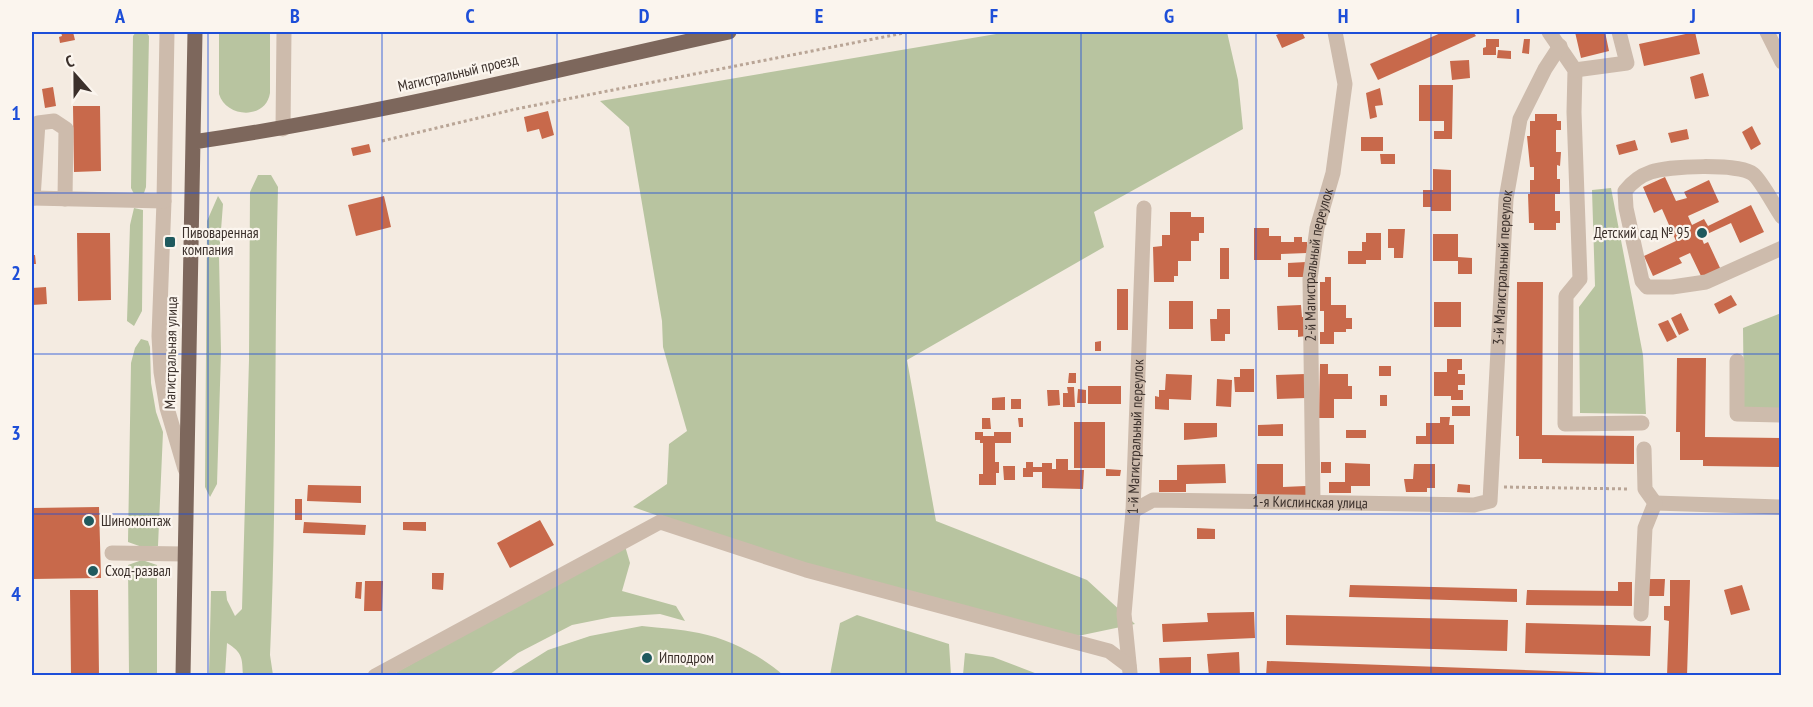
<svg xmlns="http://www.w3.org/2000/svg" width="1813" height="707" font-family="'PT Sans Narrow',sans-serif">
  <style>
    .green { fill: #b8c4a0 }
    .building { fill: #c8694b }
    .lines { fill: none; stroke-linecap: round; stroke-linejoin: round }
    .path { stroke: #b9a596; stroke-width: 3; stroke-dasharray: 3 3; stroke-linecap: butt }
    .minor { stroke: #cdbbac; stroke-width: 15 }
    .major { stroke: #7d675c; stroke-width: 15 }
    .grid { fill: none; stroke: #1d4ed8; stroke-width: 1.5; stroke-opacity: 0.55 }
    .poi-dot { fill: #1f5a5e; stroke: #fbf5ee; stroke-width: 2 }
    .labels { text-anchor: middle; stroke-width: 4.5; stroke-linejoin: round; paint-order: stroke }
    .street-label { font-size: 15px; fill: #3b302b; stroke: #fbf5ee }
    .poi-label { font-size: 15px; fill: #3b302b; stroke: #fbf5ee; text-anchor: start }
    .neatline { fill: none; stroke: #1d4ed8; stroke-width: 2 }
    .grid-label { font-size: 20px; text-anchor: middle; font-weight: bold; fill: #1d4ed8 }
  </style>
  <rect width="100%" height="100%" fill="#f4ebe1"/>
  <path class="green" d="M136,32h10l3,4 -3,151 -3,9h-8l-4,-8 2,-152z
    M219,32h51v61c-4,27 -44,25 -51,1z
    M1008,32h219l11,48 5,49 -149,83 10,35 -197,113 29,161 151,59 48,44 -62,13 -258,-66 -182,-64 34,-23 2,-40 18,-13 -24,-84 -1,-26 -33,-194 -29,-26z
    M258,175h13l7,12c-4,156 -1,312 -8,468l3,20h-30c-1,-17 0,-22 -16,-32l-2,32h-16l2,-84h15l1,9 8,16 7,-7 7,-249 1,-168z
    M1611,188l32,167 3,59 -66,-1 -1,-106 16,-21 -3,-96z
    M218,196l5,8 -4,52 2,96 -4,132 -7,13 -5,-10 2,-266z
    M134,208l9,2 -1,101 -8,15 -7,-5 3,-96z
    M1781,313v97l-37,-1 -1,-81z
    M141,339l7,2 2,6 1,36 5,29 7,20 -5,114 -16,1 -14,-5 3,-179 4,-15z
    M625,546l5,17 -8,28 54,15 9,15 -25,-7 -48,3 -40,8 -54,28 -29,22 -95,1 3,-4z
    M142,560l15,5v110h-28l-1,-110z
    M857,615l92,29 2,31h-121l10,-52z
    M642,626c19,2 38,3 57,7 30,6 61,22 84,42h-275l40,-25 42,-14z
    M965,653l28,4 47,18h-77z"/>
  <path class="building" d="M61,32h12l2,8 -15,3 -1,-6 3,-1z
    M1284,32h18l3,6 -23,10 -6,-13z
    M1443,32h30l3,4 -98,44 -8,-16z
    M1575,32h30l4,19 -28,7z
    M1695,32l5,22 -56,12 -5,-22z
    M1486,39h13v8h-3v8h-13v-7l3,-1z
    M1524,39h6l-1,15 -7,-1z
    M1498,50l13,1v8l-14,-1z
    M1469,60l1,18 -18,2 -2,-19z
    M1703,73l6,23 -14,3 -5,-22z
    M1419,85h34l-1,54h-18v-8h10v-10h-25z
    M53,87l3,19 -11,2 -3,-19z
    M1380,88l3,17 -8,1 2,11 -7,2 -4,-26z
    M73,106h27l1,65 -27,1z
    M548,111l6,24 -12,4 -3,-10 -12,3 -3,-15z
    M1535,114h22v7h4v9h-5v22h5l-1,14 -3,-1v14h3v15h-5v17h5v12h-4v7h-22v-7h-5l-1,-29h2v-14h4v-13h-4l-3,-31h3v-15h5z
    M1752,126l9,18 -10,6 -9,-18z
    M1687,129l2,10 -18,4 -3,-10z
    M1361,137h22v14h-22z
    M1635,140l3,10 -19,5 -3,-10z
    M369,144l2,8 -18,4 -2,-8z
    M1380,154h15v10h-14z
    M1433,169l18,1v41h-20v-4h-8v-17h10z
    M1665,177l11,24 11,-3 -3,-6 25,-12 10,22 -31,14 4,9 12,-6 4,7 43,-21 13,27 -24,11 -9,-20 -26,12 -1,-3 -4,2 4,10 4,-2 13,28 -19,8 -12,-25 -11,5 3,5 -29,13 -9,-20 32,-15 -14,-32 -8,4 -11,-26z
    M384,196l7,31 -35,9 -8,-31z
    M1170,212h21v5h13v16h-5v8h-8v20h-13v15h-4v6h-20l-1,-35 9,-1v-11h8z
    M1254,228h15v8h12v6h13v-5h8v5h5v11l-26,1v6h-27z
    M1388,229h17l-2,29h-9v-10h-6z
    M77,233h33l1,67 -33,1z
    M1366,233h15v27h-15v4h-18v-13h14v-9h4z
    M1433,234h25v23l14,1v16h-14v-13h-25z
    M1220,248h9v31h-9z
    M32,255h3l1,9h-4z
    M1306,262v15h-18v-14z
    M1325,277h6v28h15v13h6v11h-6v3h-12v12h-14v-12h4v-21h-4v-29h5z
    M1517,282h26l-1,153 92,1v28l-92,-1v-4h-23v-23h-3z
    M46,287l1,17 -15,1v-17z
    M1117,289h11v41h-11z
    M1731,295l6,10 -18,9 -5,-10z
    M1169,301h24v28h-24z
    M1434,302h27v25h-27z
    M1301,305l1,12h3l1,19 -8,1v-7h-20l-1,-24z
    M1217,309h13v25h-5v7h-14l-1,-22h7z
    M1681,313l8,17 -10,5 -8,-17z
    M1668,320l9,17 -10,5 -9,-18z
    M1101,341v10h-6v-9z
    M1677,358h29l-1,79 77,1v29l-79,-1v-6h-23v-28h-4z
    M1447,359h15v11h-4v4h7v11h-7v5h5v10h-12v-4h-17v-24h13z
    M1320,364h8v10h20v12h4v13h-18v19h-15z
    M1379,366h12v10h-12z
    M1240,369h14v23h-19l-1,-15h6z
    M1069,373h7v10h-8z
    M1166,374l26,1 -1,25 -22,-1v11l-14,-1v-13l4,1v-7h6z
    M1305,374l1,24 -29,1 -1,-24z
    M1217,379l15,1 -1,27 -15,-1z
    M1088,386h33v18h-33z
    M1067,387h7l1,20h-12v-14h5z
    M1078,389l8,1v13h-9z
    M1047,390h12l1,15 -12,1z
    M1380,395h7v11h-7z
    M1005,397v13h-13v-12z
    M1011,399h10v10h-10z
    M1452,406h18v10h-18z
    M1440,417h10l-1,8h5v19h-38v-8h10v-13h14z
    M982,418h8l1,11h-9z
    M1018,418h5v9h-4z
    M1074,422h31v46h-31z
    M1184,423h33v14l-33,3z
    M1283,424v12h-25v-11z
    M1346,430h20v8h-20z
    M975,432h8v4h11v-4h17v11h-16v19h4v11h-3v12h-17v-11h4v-31h-3v-3h-5z
    M1056,459h12v11h16l-1,19 -41,-1v-16h-9v5h-10v-9h3v-6h7v5h9v-4h10v6h4z
    M1321,462h10v11h-10z
    M1345,463l25,1v22h-19v7h-22v-11h16z
    M1225,464l1,19 -40,1v8h-27v-12h18v-15z
    M1257,464h26v23l23,-1v11l-49,1z
    M1414,464h21v24h-8v4h-21l-2,-13h9z
    M1003,466h12v14h-11z
    M1106,469l15,1 -1,6h-14z
    M1458,484l12,1v8l-13,-1z
    M308,485l53,1v17l-54,-2z
    M295,499h7v21h-7z
    M99,507l2,71 -69,1v-71z
    M540,520l14,25 -44,23 -13,-25z
    M304,522l62,3 -1,10 -62,-2z
    M403,522h23v9l-23,-1z
    M1197,528l18,1v10h-18z
    M432,573h12l-1,17 -11,-1z
    M1648,579h17l-1,17h-16z
    M1670,580h20l-3,96h-20l2,-55 -5,-1v-14h6z
    M365,581h18l-1,30h-18z
    M356,582h6l-1,17 -6,-1z
    M1618,582h14v24l-106,-1 1,-15 91,1z
    M1350,585l167,4v13l-168,-5z
    M1742,585l8,25 -19,5 -7,-25z
    M70,590h28l1,86h-28z
    M1254,612l1,26 -92,4 -1,-18 46,-2 -1,-9z
    M1286,615l222,5 -1,31 -221,-6z
    M1526,623l125,3 -1,30 -125,-3z
    M1239,652l1,24h-31l-2,-22z
    M1191,657v19h-31l-1,-18z
    M1267,661l370,13v2h-371z"/>
  <g class="lines">
    <path class="path" d="M382,141l134,-32 393,-77
      M1504,487l126,2"/>
    <g class="minor">
      <path d="M167,32l-3,169 -5,135 2,36 6,36 18,61"/>
      <path d="M1549,32l26,38 -1,42 6,167 -14,17 -1,128 77,-1"/>
      <path d="M1767,32l15,30"/>
      <path d="M1575,70l52,-7 -8,-31"/>
      <path d="M283,129l1,-97"/>
      <path d="M32,198l132,3"/>
      <path d="M33,198l5,-75 16,-2 12,8 -1,70"/>
      <path d="M1782,217c-7,-10 -21,-37 -29,-43 -13,-11 -86,-8 -102,-2 -12,4 -19,10 -26,19l1,17 16,73 5,6h25l34,-5 76,-34"/>
      <path d="M1737,361v53l45,1"/>
      <path d="M1644,449l1,40 10,14"/>
      <path id="s1" d="M1313,501l-3,-222 7,-51 16,-55 12,-89 -10,-52"/>
      <path d="M1655,503l127,4"/>
      <path id="s2" d="M1133,511l20,-11 321,5 16,-4 16,-302 14,-80 25,-50 15,-23"/>
      <path d="M112,553l73,1"/>
      <path d="M1641,614l4,-86 10,-25"/>
      <path id="s3" d="M1130,673l-6,-59 9,-103 11,-303"/>
      <path d="M375,676l285,-154 146,48 303,81 20,15"/>
    </g>
    <path class="major" d="M193,142c181,-26 358,-71 536,-110
      M183,676l12,-644"/>
  </g>
  <path class="grid" d="M208,32v644M382,32v644M557,32v644M732,32v644M906,32v644M1081,32v644M1256,32v644M1431,32v644M1605,32v644M32,193h1750M32,354h1750M32,514h1750"/>
  <g class="poi-dot">
    <circle cx="1702" cy="233" r="6"/>
    <rect x="164" y="236" width="12" height="12" rx="3"/>
    <circle cx="89" cy="521" r="6"/>
    <circle cx="93" cy="571" r="6"/>
    <circle cx="647" cy="658" r="6"/>
  </g>
  <g class="labels">
    <g class="street-label">
      <text transform="translate(458 73) rotate(-13)" y="5">Магистральный проезд</text>
      <text dy="5" stroke="none"><textPath href="#s1" startOffset="237">2-й Магистральный переулок</textPath></text>
      <text dy="5" stroke="none"><textPath href="#s2" startOffset="594">3-й Магистральный переулок</textPath></text>
      <text transform="translate(171 353) rotate(-89)" y="5">Магистральная улица</text>
      <text dy="5" stroke="none"><textPath href="#s3" startOffset="237">1-й Магистральный переулок</textPath></text>
      <text dy="5" stroke="none"><textPath href="#s2" startOffset="180">1-я Кислинская улица</textPath></text>
    </g>
    <g class="poi-label">
      <text x="182" y="238">Пивоваренная<tspan x="182" dy="17">компания</tspan></text>
      <text x="1690" y="238" text-anchor="end">Детский сад № 95</text>
      <text x="101" y="526">Шиномонтаж</text>
      <text x="105" y="576">Сход-развал</text>
      <text x="659" y="663">Ипподром</text>
    </g>
  </g>
  <rect width="1813" height="707" fill="none" stroke="#fbf5ee" stroke-width="66"/>
  <g transform="translate(75 75) rotate(339)" stroke="#fbf5ee" stroke-width="4.5" paint-order="stroke">
  <path d="M0-4.5L10 22L0 15L-10 22Z" fill="#3b302b"/>
  <text y="-9" font-size="16" font-weight="bold" text-anchor="middle" fill="#3b302b">С</text>
  </g>
  <rect x="33" y="33" width="1747" height="641" class="neatline"/>
  <g class="grid-label">
    <text x="120" y="23">A</text>
    <text x="295" y="23">B</text>
    <text x="470" y="23">C</text>
    <text x="644" y="23">D</text>
    <text x="819" y="23">E</text>
    <text x="994" y="23">F</text>
    <text x="1169" y="23">G</text>
    <text x="1343" y="23">H</text>
    <text x="1518" y="23">I</text>
    <text x="1693" y="23">J</text>
    <text x="16" y="120">1</text>
    <text x="16" y="280">2</text>
    <text x="16" y="440">3</text>
    <text x="16" y="601">4</text>
  </g>
</svg>
